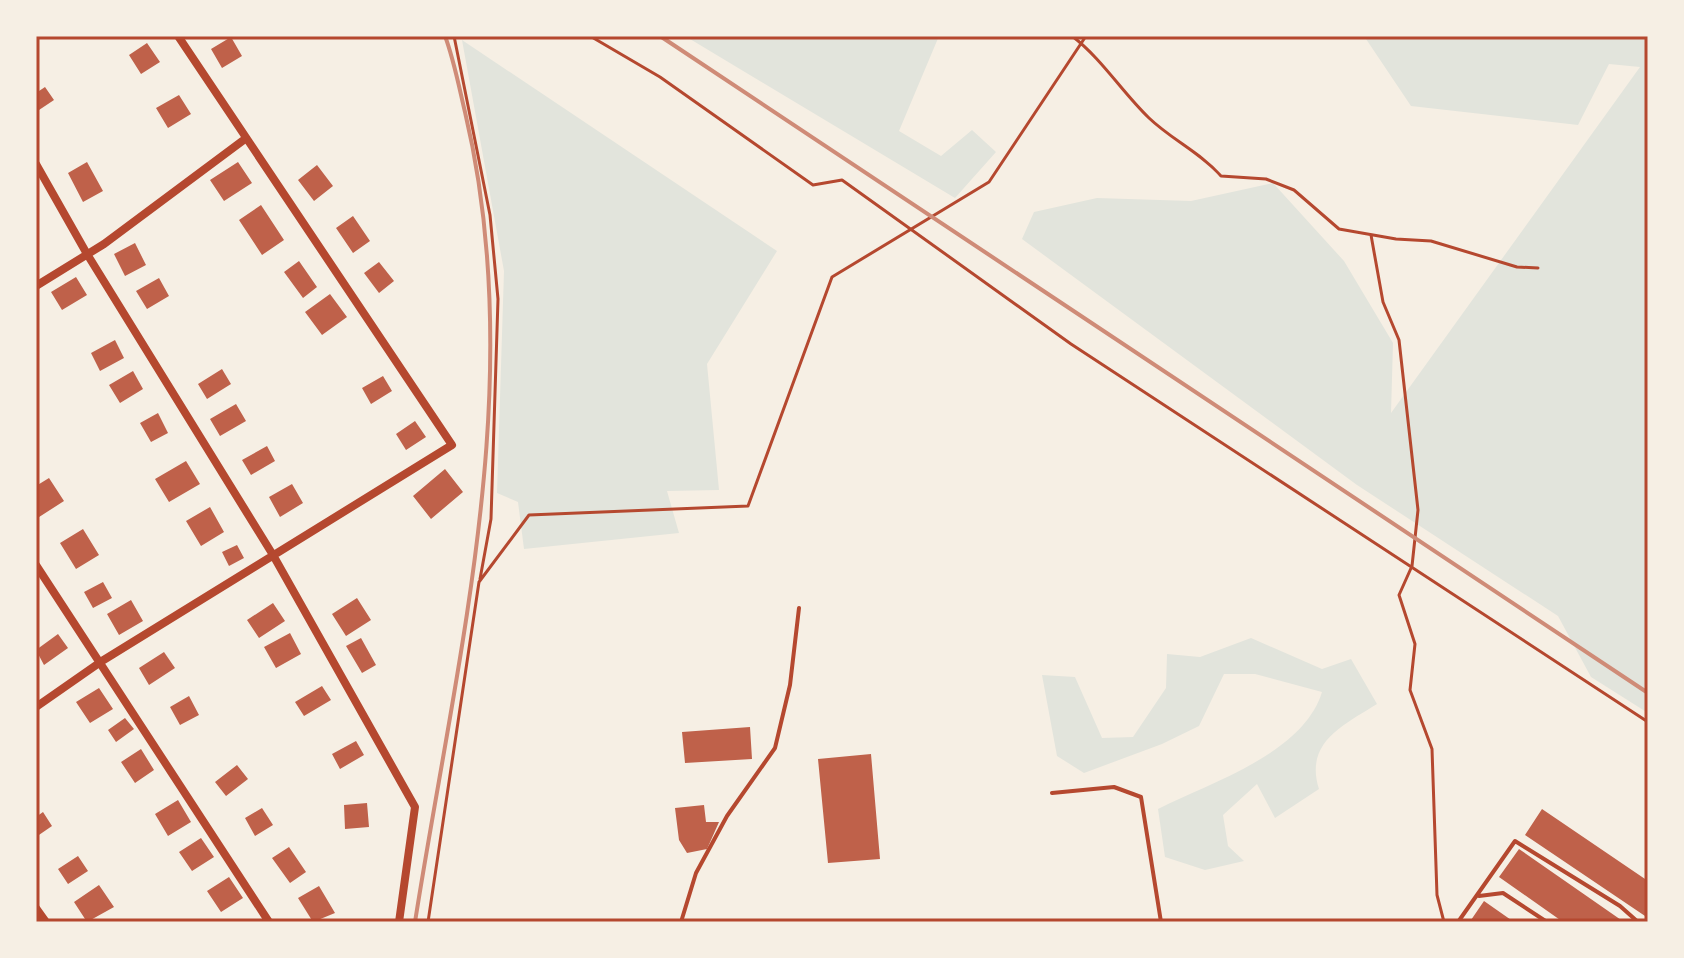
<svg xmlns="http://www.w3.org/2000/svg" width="1684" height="958" font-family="'Golos Text',sans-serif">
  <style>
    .green { fill: #e2e4dc }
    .building { fill: #bf614a }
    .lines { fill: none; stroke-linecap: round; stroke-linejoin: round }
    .path { stroke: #b5482f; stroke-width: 3 }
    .service { stroke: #b5482f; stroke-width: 4 }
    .minor { stroke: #b5482f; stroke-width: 8 }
    .rail { stroke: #cf8b77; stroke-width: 4 }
    .neatline { fill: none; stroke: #b5482f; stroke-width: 3 }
  </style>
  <rect width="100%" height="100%" fill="#f6efe4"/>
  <path class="green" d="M685,36h254l-40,95 42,25 31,-26 24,22 -41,46z
    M1364,36h284v677l-57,-36 -33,-61 -201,-131 -335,-246 12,-27 63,-14 94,3 82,-18 71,78 49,82 -2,70 249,-346 -31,-3 -31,61 -167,-19z
    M462,40l315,211 -70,113 12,126 -52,1 12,42 -155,16 -6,-47 -21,-9 7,-222z
    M1251,638l71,31 29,-10 26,45c-33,21 -73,38 -58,85l-44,29 -18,-34 -34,31 5,31 16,15 -39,9 -40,-13 -7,-48c53,-27 145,-55 164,-117l-67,-18h-31l-25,52 -37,18 -78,29 -27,-17 -15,-81 33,2 27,61 31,-1 33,-49 1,-34 33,3z"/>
  <path class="building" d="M231,37l11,19 -20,12 -11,-19z
    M147,43l13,19 -19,12 -12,-19z
    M45,87l9,13 -18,12v-19z
    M179,95l12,19 -23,14 -12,-20z
    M87,162l16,29 -20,11 -15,-29z
    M238,162l14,21 -28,18 -14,-21z
    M317,165l16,21 -19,15 -16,-21z
    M261,205l23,35 -22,15 -23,-35z
    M353,216l17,25 -17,12 -17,-25z
    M135,243l11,22 -21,11 -11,-22z
    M299,261l18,26 -14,11 -19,-26z
    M379,262l15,19 -15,12 -15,-20z
    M76,277l11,18 -25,15 -11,-18z
    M159,278l10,18 -22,13 -11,-18z
    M330,294l17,23 -25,18 -17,-23z
    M115,340l9,18 -24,13 -9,-18z
    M222,369l9,15 -24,15 -9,-15z
    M133,371l10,18 -23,14 -11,-18z
    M383,376l9,15 -21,13 -9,-16z
    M236,404l10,17 -26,15 -10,-17z
    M158,413l10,20 -17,9 -11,-19z
    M415,421l11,16 -20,13 -10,-16z
    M267,446l8,15 -24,14 -9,-15z
    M186,461l14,23 -31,18 -14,-23z
    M445,469l18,23 -32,27 -18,-23z
    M49,478l15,23 -28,18v-33z
    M292,484l11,19 -23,14 -11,-20z
    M210,507l14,25 -23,14 -15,-25z
    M83,529l16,26 -23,14 -16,-26z
    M237,545l7,13 -15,8 -7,-14z
    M103,582l9,16 -19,10 -9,-16z
    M357,598l14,22 -25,16 -14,-22z
    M131,600l12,21 -24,14 -12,-21z
    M273,603l12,18 -26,17 -12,-18z
    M290,633l11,21 -25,14 -12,-21z
    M58,634l10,14 -24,17 -8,-15z
    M361,638l15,27 -14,8 -16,-27z
    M164,652l11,16 -26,17 -10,-17z
    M322,686l9,14 -27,16 -9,-14z
    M99,688l14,21 -23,14 -14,-21z
    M189,696l10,19 -19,10 -10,-18z
    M125,718l9,11 -18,13 -8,-12z
    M750,727l2,32 -67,4 -3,-31z
    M356,741l8,14 -24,14 -8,-15z
    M141,749l13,21 -19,13 -14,-21z
    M871,754l9,105 -52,4 -10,-104z
    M237,765l11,14 -22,17 -11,-14z
    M178,800l13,22 -23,14 -13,-22z
    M367,803l2,24 -24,2 -1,-24z
    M704,805l2,17h13l-12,27 -20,4 -8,-13 -4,-32z
    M262,808l11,17 -18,11 -10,-18z
    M1542,809l106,72v37l-123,-83z
    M43,812l9,14 -16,11v-20z
    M201,838l13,19 -22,14 -13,-19z
    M289,847l17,25 -16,11 -18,-25z
    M1519,849l105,73h-61l-64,-45z
    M78,856l10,15 -20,13 -10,-15z
    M229,877l14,21 -22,14 -14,-21z
    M99,885l15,22 -27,15 -13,-20z
    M319,886l16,27 -22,9 -15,-24z
    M1484,901l30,21 -43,-2z"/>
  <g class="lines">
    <path class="path" d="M454,36l36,179 8,84 -7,220 -11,60
      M590,36l70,41 153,108 29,-5 229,164 577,378
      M1072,36c30,23 50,56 77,82 23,22 52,35 72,58l45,3 28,11 45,39 57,10 35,2 86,26 21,1
      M1371,235l12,67 16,38 19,170 -6,56 -13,29 16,49 -5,46 22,59 5,146 7,27
      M428,922l51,-340 50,-67 219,-9 84,-229 157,-95 97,-146"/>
    <path class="service" d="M1052,793l62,-6 27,10 20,125
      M1479,896l24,-3 44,29
      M681,922l15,-49 31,-57 48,-68 15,-63 9,-77
      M1458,922l57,-81 105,65 18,16"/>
    <path class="minor" d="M36,164l51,90 186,301 142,252 -16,115
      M36,286l68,-42 141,-105
      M36,565l233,357
      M36,707l66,-46 350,-216 -274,-409
      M36,908l10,14"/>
    <path class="rail" d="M660,36l988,657
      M415,922c42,-267 114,-541 50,-810 -6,-25 -11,-52 -20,-76"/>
  </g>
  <rect width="1684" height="958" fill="none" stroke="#f6efe4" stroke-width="76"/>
  <rect x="38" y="38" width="1608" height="882" class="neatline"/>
</svg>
